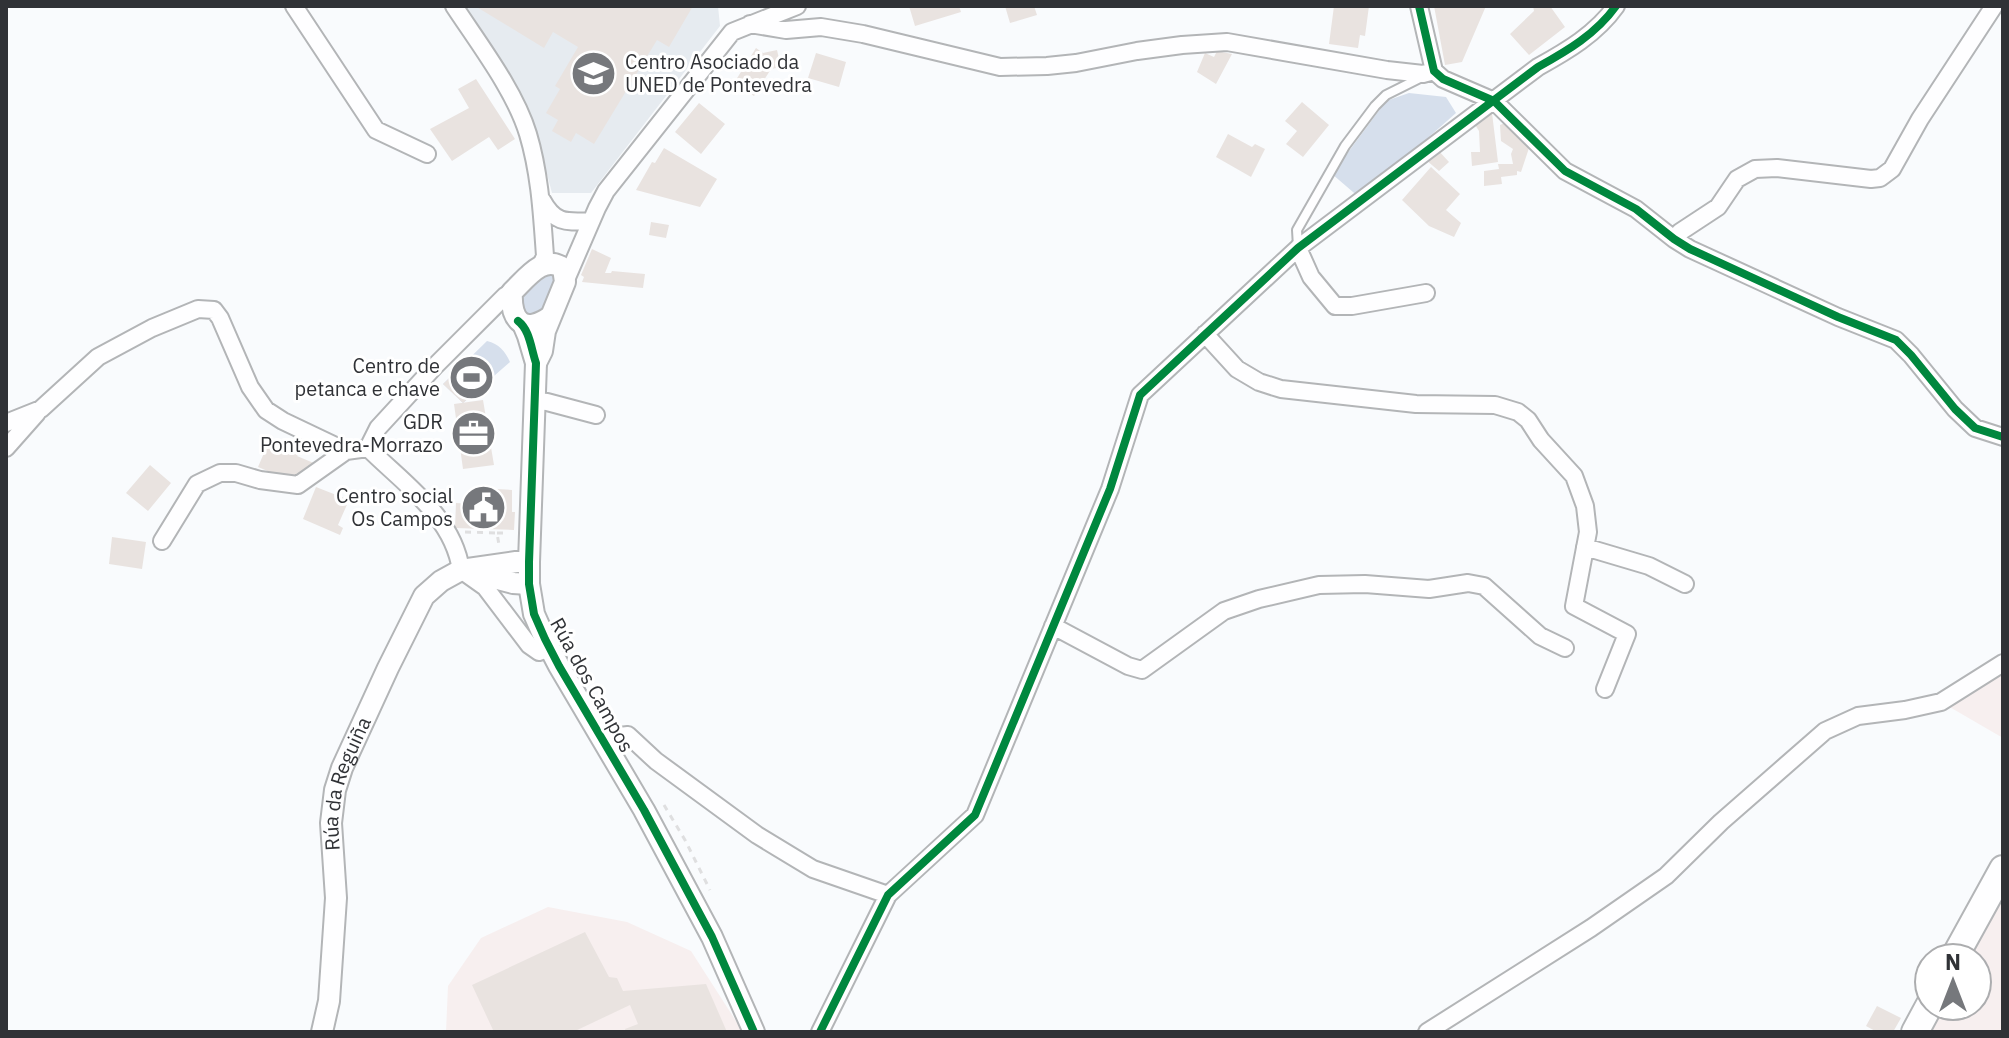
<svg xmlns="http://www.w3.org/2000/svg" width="2009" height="1038" font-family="'IBM Plex Sans',sans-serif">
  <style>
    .built { fill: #e6ebf0 }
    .industrial { fill: #f7efef }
    .green { fill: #d6dfec }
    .building { fill: #e9e3e0 }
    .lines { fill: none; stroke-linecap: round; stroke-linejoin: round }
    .service-casing { stroke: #b3b5b7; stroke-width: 12 }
    .minor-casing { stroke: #b3b5b7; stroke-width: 20 }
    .tertiary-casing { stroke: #b3b5b7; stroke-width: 24 }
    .trunk-casing { stroke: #b3b5b7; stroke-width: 30 }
    .path { stroke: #dfdfe0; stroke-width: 3; stroke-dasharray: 6 6; stroke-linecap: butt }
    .service { stroke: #fefeff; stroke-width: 8 }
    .minor { stroke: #fefeff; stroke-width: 16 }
    .tertiary { stroke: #fefeff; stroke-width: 20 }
    .trunk { stroke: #fefeff; stroke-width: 26 }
    .cycleway-casing { stroke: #fff; stroke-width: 13 }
    .cycleway { stroke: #00873e; stroke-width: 8 }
    .labels { text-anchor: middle; stroke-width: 6; stroke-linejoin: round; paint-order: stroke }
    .poi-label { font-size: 20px; fill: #303236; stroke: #fff; text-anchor: end }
    .street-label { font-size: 20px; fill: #303236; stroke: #fff }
  </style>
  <rect width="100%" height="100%" fill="#f9fbfd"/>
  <path class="built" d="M465,6h253l2,20 -129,167h-39l-19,-72z"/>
  <path class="industrial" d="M2003,663v75l-62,-36z
    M2003,873v159h-85l14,-26h45v-48h-20z
    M548,907l79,15 64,29 52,81h-297l2,-46 33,-48z"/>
  <path class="green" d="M1409,93l37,4 10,16 -96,85 -28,-24 54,-73z
    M543,273l10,1 3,6 -10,26 -8,9 -12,-1 -6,-4v-12z
    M487,341c12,3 18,10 23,21l-47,41 -20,-19z"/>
  <path class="building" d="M475,6h218l-24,41 -12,-7 -63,104 -18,-11 -5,9 -19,-11 6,-11 -12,-7 14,-24 -5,-3 23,-39 -25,-15 -9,16z
    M909,6h50l2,6 -46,14z
    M1005,6h29l3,9 -27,8z
    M1334,6h35l-4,30 -5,-1 -2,13 -29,-4z
    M1434,6h52l-24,56 -17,3z
    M1533,6h17l15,21 -36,28 -19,-21 24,-23z
    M756,48l7,5 14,-3 4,17 -10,2 -17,27 -20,-13z
    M1217,51l15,3 -16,30 -19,-12 8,-19 9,4z
    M816,53l30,9 -7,25 -31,-9z
    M476,79l39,60 -17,11 -9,-13 -37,24 -22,-32 39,-21 -11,-19z
    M1302,102l27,23 -26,32 -17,-13 11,-13 -12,-10z
    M699,103l26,21 -24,30 -26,-22z
    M1492,113l6,49 -26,4 -1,-14h9l-1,-21 -5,-8z
    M1507,122l15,16 2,5 6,2 -9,27 -4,-1v4l-16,2 1,7 -18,2v-15l15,-2 -1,-5h15l-2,-10 2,-5 -12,-8 -1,-16z
    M1228,134l24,13 3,-3 10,5 -14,28 -35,-20z
    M664,148l53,31 -17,28 -64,-17 16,-28 3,1z
    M1437,149l12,13 -10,9 -13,-11z
    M1431,167l29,27 -14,16 15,13 -7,14 -25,-11 -27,-26z
    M651,222l18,3 -3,13 -17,-3z
    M592,249l19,9 -6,15h6l1,-2 33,3 -2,14 -61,-6 2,-5 -3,-2z
    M458,370l19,20 -14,13 -20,-19z
    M483,400l11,65 -31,4 -9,-65z
    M270,439l32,11 -5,6 19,8 -16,15h-13l-29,-12z
    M150,465l21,18 -23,28 -22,-18z
    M316,487l33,13 -11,25 5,3 -3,7 -37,-16z
    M497,489l15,1v22h3l-1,18 -59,-2 1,-25 40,2z
    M112,537l34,5 -4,27 -33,-5z
    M585,932l24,45 8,1 6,13 83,-7 21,48h-101l-1,-3 13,-5 -8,-19 -57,27h-79l-22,-47z
    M1877,1006l24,12 -8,14h-16l-11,-6z"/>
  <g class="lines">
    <defs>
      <path id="service" d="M1298,247l-1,-17 48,-84 30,-40 11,-11 34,-17"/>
      <path id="minor" d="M294,6l82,124 51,24
        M454,6c25,38 61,85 74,128 12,40 14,81 17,122l-4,9
        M1419,6l15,65 9,8 51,22 71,70 71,38 38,30 16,10 148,68 58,23 15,15 44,54 20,19 28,9
        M750,24l36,6 35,-3 42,7 137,33 47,-1 29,-3 61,-12 45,-6 45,-3 160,28 36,4 11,-3
        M542,200c13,24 24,22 49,21
        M1674,239l6,-7 38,-25 19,-28 18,-10 22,-1 94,11 9,-1 12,-9 28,-50 74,-113
        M1298,248l13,29 24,29h17l74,-13
        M565,282l32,-74 9,-17 126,-159 65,-26
        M512,292l-7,4 -70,70 -57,62 -10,20c36,36 85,68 93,122l24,17 44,58 10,7 11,-4
        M1205,334l32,35 22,13 22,7 135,15 79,1 23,7 10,8 13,20 33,36 11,30 3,26 -14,74 53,28 -22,55
        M535,401l12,1 49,13
        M6,423l35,-14 57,-52 54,-29 46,-19 16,1 6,8 30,69 16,23 17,11 63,30 22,-3
        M6,448l31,-35
        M162,541l35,-57 23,-11h16l24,7 38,5 48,-34
        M1585,547l64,19 36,18
        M1053,626l75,40 14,4 82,-59 35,-12 60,-14 46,-1 64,5 39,-6 16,3 56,50 25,12
        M602,738l26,-3 28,26 101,74 56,34 75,26
        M820,1032l68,-137 87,-80 135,-326 30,-94 158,-147 240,-181c29,-16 58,-33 78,-61
        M1427,1032l164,-104 75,-52 55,-54 104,-91 33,-15 47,-6 36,-8 62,-39"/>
      <g id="tertiary">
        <path d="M523,324l5,12 8,27 -7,199v22l5,30 11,25 14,27 85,144 68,127 42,95"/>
        <path d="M536,363l6,-12 3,-20 20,-49 -2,-14c-20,-14 -37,11 -51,24 -2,30 13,43 39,24"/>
        <path d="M471,572l42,11 16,1"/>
        <path id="s1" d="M322,1032l7,-31 7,-103 -5,-75 4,-33 7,-22 46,-100 36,-72 17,-15 20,-11 55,-8h13"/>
      </g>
      <path id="trunk" d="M1954,958l49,-89
        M1915,1032l14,-26"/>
    </defs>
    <use href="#service" class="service-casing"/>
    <use href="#minor" class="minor-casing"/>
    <use href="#tertiary" class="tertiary-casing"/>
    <use href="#trunk" class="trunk-casing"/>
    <path class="path" d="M465,532l32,1 2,12
      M497,533h12
      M664,805l21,35 25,50"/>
    <use href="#service" class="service"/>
    <use href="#minor" class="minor"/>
    <use href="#tertiary" class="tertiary"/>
    <use href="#trunk" class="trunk"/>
    <defs>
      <path id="cycleway" d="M1419,6l15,65 9,8 51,22 71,70 71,38 38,30 16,10 148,68 58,23 15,15 44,54 20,19 28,9
        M518,321c12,9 13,28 18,42l-7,199v22l5,30 11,25 14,27 85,144 68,127 42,95
        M820,1032l68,-137 87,-80 135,-326 30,-94 158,-147 240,-181c29,-16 58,-33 78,-61"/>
    </defs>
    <use href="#cycleway" class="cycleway-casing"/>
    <use href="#cycleway" class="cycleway"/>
  </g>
  <defs>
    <symbol id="university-disc" viewBox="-11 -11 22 22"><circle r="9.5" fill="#76787c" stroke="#fff"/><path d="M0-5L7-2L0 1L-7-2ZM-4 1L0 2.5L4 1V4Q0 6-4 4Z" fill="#fff"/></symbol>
    <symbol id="stadium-disc" viewBox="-11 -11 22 22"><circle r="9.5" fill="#76787c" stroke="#fff"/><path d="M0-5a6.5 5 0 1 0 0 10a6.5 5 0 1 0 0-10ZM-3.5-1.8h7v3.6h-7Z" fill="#fff"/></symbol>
    <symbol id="office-disc" viewBox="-11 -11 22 22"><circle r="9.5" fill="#76787c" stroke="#fff"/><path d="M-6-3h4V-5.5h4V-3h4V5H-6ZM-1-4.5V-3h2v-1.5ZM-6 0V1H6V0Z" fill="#fff"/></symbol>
    <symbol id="civic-disc" viewBox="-11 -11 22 22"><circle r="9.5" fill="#76787c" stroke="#fff"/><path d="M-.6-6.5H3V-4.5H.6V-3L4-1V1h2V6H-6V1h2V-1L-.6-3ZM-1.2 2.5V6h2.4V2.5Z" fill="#fff"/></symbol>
  </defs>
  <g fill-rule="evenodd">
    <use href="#university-disc" x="568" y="48" width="51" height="51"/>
    <use href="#stadium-disc" x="446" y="352" width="51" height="51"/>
    <use href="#office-disc" x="448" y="408" width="51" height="51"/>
    <use href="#civic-disc" x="458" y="482" width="51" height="51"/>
  </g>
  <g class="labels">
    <g class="poi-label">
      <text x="625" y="69" text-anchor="start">Centro Asociado da<tspan x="625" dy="23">UNED de Pontevedra</tspan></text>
      <text x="440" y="373">Centro de<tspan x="440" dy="23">petanca e chave</tspan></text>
      <text x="443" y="429">GDR<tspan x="443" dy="23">Pontevedra-Morrazo</tspan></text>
      <text x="453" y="503">Centro social<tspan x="453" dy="23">Os Campos</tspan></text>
    </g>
    <g class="street-label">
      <text transform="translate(592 685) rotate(61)" y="7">Rúa dos Campos</text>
      <text dy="7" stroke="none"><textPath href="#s1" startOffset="252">Rúa da Reguiña</textPath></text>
    </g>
  </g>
  <rect width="2009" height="1038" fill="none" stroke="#303236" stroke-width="16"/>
  <g transform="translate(1953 982)"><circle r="38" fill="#ffffff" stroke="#acadaf" stroke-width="2"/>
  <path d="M0-6L14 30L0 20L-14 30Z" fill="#76787c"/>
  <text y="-12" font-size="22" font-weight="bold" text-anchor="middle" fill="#303236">N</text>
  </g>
</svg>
